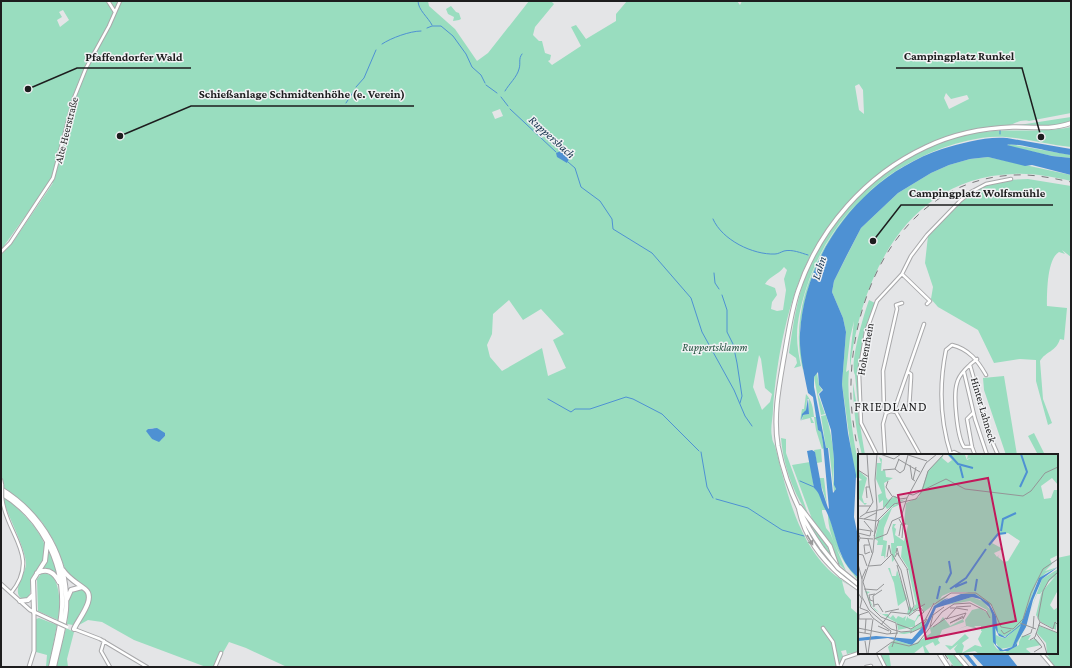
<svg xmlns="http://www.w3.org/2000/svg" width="1072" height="668" font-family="'Crimson Pro',serif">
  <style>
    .green { fill: #99ddbf; fill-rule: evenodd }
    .water { fill: #4e91d3; fill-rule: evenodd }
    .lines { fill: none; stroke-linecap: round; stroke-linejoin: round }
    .stream { stroke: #4e91d3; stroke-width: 1 }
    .street-casing { stroke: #a8a8aa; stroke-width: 4.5 }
    .secondary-casing { stroke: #a8a8aa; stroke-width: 5 }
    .primary-casing { stroke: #a8a8aa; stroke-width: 5.5 }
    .highway-casing { stroke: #a8a8aa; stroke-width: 6 }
    .street { stroke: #fff; stroke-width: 2.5 }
    .secondary { stroke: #fff; stroke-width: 3 }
    .primary { stroke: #fff; stroke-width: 3.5 }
    .highway { stroke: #fff; stroke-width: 4 }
    .rail { stroke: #78797a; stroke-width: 1; stroke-dasharray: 7 7; stroke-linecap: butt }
    .street-bridge-casing { stroke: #a8a8aa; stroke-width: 4.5; stroke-linecap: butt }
    .secondary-bridge-casing { stroke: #a8a8aa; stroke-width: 5; stroke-linecap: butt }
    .primary-bridge-casing { stroke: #a8a8aa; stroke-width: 5.5; stroke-linecap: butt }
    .street-bridge { stroke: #fff; stroke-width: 2.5 }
    .secondary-bridge { stroke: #fff; stroke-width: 3 }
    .primary-bridge { stroke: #fff; stroke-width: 3.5 }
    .oneway { fill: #99999a }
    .labels { text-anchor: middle; stroke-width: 3; stroke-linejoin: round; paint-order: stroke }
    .street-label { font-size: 11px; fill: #1d1d1e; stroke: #f1f2f4 }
    .park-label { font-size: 11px; font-style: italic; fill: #245340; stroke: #f1f2f4 }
    .water-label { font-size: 12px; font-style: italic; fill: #15324d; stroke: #f1f2f4 }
    .quarter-label { font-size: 13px; letter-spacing: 1px; fill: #1d1d1e; stroke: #f1f2f4 }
    .inset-river { fill: none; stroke: #4e91d3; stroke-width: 2 }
    .inset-road { fill: none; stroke: #949597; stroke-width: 1 }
    .view { fill: #c2185b; fill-opacity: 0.15; stroke: #c2185b; stroke-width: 2 }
    .inset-edge { fill: none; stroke: #1d1d1e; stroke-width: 2 }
    .leader { fill: none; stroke: #1d1d1e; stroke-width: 1.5 }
    .callout-dot { fill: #1d1d1e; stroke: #f1f2f4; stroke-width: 1.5 }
    .callout-label { font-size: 12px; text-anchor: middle; font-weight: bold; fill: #1d1d1e; stroke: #f1f2f4; stroke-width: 3; stroke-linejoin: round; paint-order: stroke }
  </style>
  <rect width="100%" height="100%" fill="#e4e5e7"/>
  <path class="green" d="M1,1h427l1,5 26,23 22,32 11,-8 41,-52h22l3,3 -19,23 -2,8 6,6h3l3,12 6,2 -1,5 -2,1 4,4 29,-19 -10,-19 5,-2 10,14 30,-18v-7l11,-13h110l3,4 2,-4h329v112l-42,8c-9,-2 -14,3 -22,5 -13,3 -27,2 -41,5 -61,15 -113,55 -146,108 -30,47 -43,115 -47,170 0,9 -3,19 -1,28 0,4 2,6 3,9 11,42 21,91 53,123 9,9 20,15 31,22l-17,-10 3,12 6,7v8l8,7v37l-7,2 -1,-1 -4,1 -1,-4 -5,1 3,8 -3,8h-554l-41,-19 -17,-6 -14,25h-9l-72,-27 -32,-18 -14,-2 -9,5 11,-29 -24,-25 -12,-30 -12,-19 -22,-22 -16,-11 -3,-14v-220l12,-13 40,-59 -6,3 -46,64zM63,10l6,10 -9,7 -3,-7 5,-3 -3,-5zM859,84l4,6 1,24 -5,-4 -4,-24zM946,93l5,6 16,-4 2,4 -20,10 -5,-11zM500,109l3,7 -8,3 -3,-7zM784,267l3,3 -3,9 2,11 -3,20 -6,1 -6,-2 1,-7 5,-7 -2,-7 -10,-4c5,-8 13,-9 19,-17zM509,300l14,20 18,-11 23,25 -11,6 13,28 -18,8 -6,-28 -40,23 -12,-14 -3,-12 5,-11 1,-20zM759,355l2,4 4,29 7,6 -2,8 -8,8 -9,-23zM153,428l12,8 -4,4 -9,-1 -4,-10z
    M451,6l5,6 3,1 2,6 -2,1 -6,1 1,-4 -6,-3 -2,-5z
    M1071,117v5l-22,4 -30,-1z
    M1071,127v20c-30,-3 -59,-14 -90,-9 -80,13 -149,71 -174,148 -5,15 -10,34 -10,50 0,10 2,21 4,30l-7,2 3,-5 -1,-5 -7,-5c4,-28 8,-57 19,-83 28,-65 90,-122 161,-136 34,-7 68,0 102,-7z
    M1009,144l62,11v3l-19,-2 -45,-10z
    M988,157c28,6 55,12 83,18v6c-19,-4 -38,-8 -57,-7 -106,3 -153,101 -164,194v-12l4,-35 -4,17 -4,34 3,-2c-2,21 1,43 4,64 2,15 6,28 6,43l-4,1 -13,-94 4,-52 -3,-14 -11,-26 2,-11 27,-53 37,-35 33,-20 18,-8 21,-6z
    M904,166c-59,40 -97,93 -104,165 -1,13 5,28 3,39 -20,-75 35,-167 101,-204z
    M1028,179l43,7v71l-9,-7 3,4 -6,-2c-12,7 -12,40 -12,54l20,2 -3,32 -4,-1c-4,13 -14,12 -20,22l3,38 9,24 -4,2 -12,-44v-21l-16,-1 -26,4 -16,-33 -40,-23 -7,-8 2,-12 -8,-24 3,-27 20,-22 22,-21 12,-7 23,-6z
    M869,300l6,3 -13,41 -4,29v33l-3,-31c-6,-11 9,-61 14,-75z
    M817,373l2,12 3,5 -4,4 7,20 -4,1 -7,-38z
    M1004,376l13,79h-11l-22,-65 -1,-12z
    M853,383l12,72h-3c-6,-23 -9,-48 -9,-72z
    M806,394c6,7 7,13 8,23h-3l3,6h-3l-1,-5 -8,2 1,-5 6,-1v-15h-2l-1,11 -6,11 2,-12h2z
    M826,415c4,14 7,28 8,43 1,10 -3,23 2,31l-2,3 -5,-44h-3l-5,-32z
    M814,417h3l1,13 3,2 3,16 -2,1 -6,-19z
    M1034,433l11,22 -8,-2 -9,-17z
    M781,438l5,1v14l22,61c-15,-21 -25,-50 -27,-76z
    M821,449l1,13 -5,1 -3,-13z
    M810,462l4,26 4,3 9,19h-5v2l4,16 4,5 16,38 -8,-8 -6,-16 -20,-28 -20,-54z
    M819,478h5l3,26z
    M3,496c14,10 46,41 43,59 -2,9 -9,13 -13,21 -4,7 0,17 -6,23h-5c-11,-8 3,-23 4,-35 0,-14 -16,-44 -21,-59z
    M828,512l13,43 18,23v3c-16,-18 -32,-44 -31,-69z
    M803,513l20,24 9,20 -10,-12z
    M802,518l18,31 19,24c-18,-15 -28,-34 -37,-55z
    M50,551l8,23 -18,-4z
    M1071,555v112h-17l-12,-14 8,5 -4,-5h11v-95z
    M42,573l10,2c9,13 8,30 6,45l-20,-9 -1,-32z
    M82,589l5,5v7l-12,21 -2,3 -6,-1 2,-26 2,-6z
    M39,618l18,7 -8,42h-3l1,-12 -11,-3v-33z
    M66,628l8,4 -7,27 1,8h-12z
    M879,653h10l2,14h-9l1,-1z
    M945,653h8l12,14h-11z"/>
  <path class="water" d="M1007,138l64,11v6c-14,-1 -55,-13 -64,-10l45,11 19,2v17l-39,-10 -7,1 -37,-9 -18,2 -21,6 -18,8 -33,20 -37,35 -14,27 -13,26 -2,11 11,26 3,14 -4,52 6,49 8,42 -2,42 5,24v37c-24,-18 -22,-49 -35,-71 -4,-8 -4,-14 -10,-19l-7,-37 5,-1 3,2 7,38 6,18 1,1 -6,-66 -2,-11 -3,-2 -5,-33 -5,-4c-4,-20 -9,-40 -8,-60 5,-82 64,-158 142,-184 20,-6 44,-13 65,-11zM818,372l1,13 4,5 -4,4 12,36 3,29v26l2,4 -3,4 -5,-45h-2l-12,-61v-10z
    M561,151l8,8 -2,4 -10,-6 -1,-4z
    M808,398l1,16 -6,1 -2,6 1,-7 4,-4z
    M157,428l8,5v3l-6,6 -7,-3 -6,-8 2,-2z
    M962,653h5l11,14h-4z
    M971,653h36l11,14h-34z"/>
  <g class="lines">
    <path class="stream" d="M418,1c0,9 10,16 14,24
      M427,28l5,-2h9l12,10 13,18 6,13 9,8 4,8
      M382,44c9,-6 28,-13 39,-13
      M486,85l11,8
      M356,87l8,-9 12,-28
      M505,91c4,-7 12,-14 14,-22 2,-6 -1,-10 3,-15
      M501,97l7,9
      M346,103l8,-12
      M510,109l46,43
      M1000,130v4
      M568,162l7,6 6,19 19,14 12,18 1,10 39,24 39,45 11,34 32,58 11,26 7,10
      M713,219c9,21 40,36 62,35 3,0 6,-2 9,-3 8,-2 17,2 24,4
      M714,273l1,10 4,6
      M722,295l5,15v22l6,12 4,19 5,33 -2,7
      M548,399l23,13 4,-3h15l36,-12 7,2 29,15 37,37
      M701,452l6,35 6,11
      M800,481l14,6
      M716,499l32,9 34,22 22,6"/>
    <defs>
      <path id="street" d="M108,1l7,11
        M1,252l9,-9 43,-65 21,-80 12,-30 23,-42 11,-25
        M902,274l28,27 -3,3
        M970,365l21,74 7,16
        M908,372l3,2v4l-2,31
        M964,372l11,47 12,36
        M894,411l30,-87
        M886,413l-2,-4 -1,-38 14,-62 -1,-4 6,-2
        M973,413l-6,6 5,28 3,8
        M972,447h-8c-7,-10 -11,-52 -7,-64 2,-9 13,-19 20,-24
        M951,454l3,-2 6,3
        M877,455l-16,-32 -2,-50 7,-41 11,-31 25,-27 9,-18 16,-21 34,-35 10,-8 15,-8 25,-5
        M885,455l-2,-31 3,-11 5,-2 5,1 24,43
        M951,455c-11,-34 -12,-70 -5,-105l6,-5c17,4 26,16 34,30
        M1,480l1,5
        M2,498c4,37 39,58 9,95
        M823,628l10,14 5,25
        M74,629l26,10 47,28
        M104,641l-3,10 9,16
        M878,653l7,14
        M1041,653l12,14
        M215,667l6,-14
        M840,667l4,-9 15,-5
        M866,667l5,-1"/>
      <path id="secondary" d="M841,576l18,13
        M1,584l29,26 26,12
        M955,653l12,14
        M29,667l5,-16v-39"/>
      <path id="primary" d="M800,507l30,39 7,20
        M799,510c6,28 22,48 42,66
        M822,548c-21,-30 -37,-66 -44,-102 -5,-30 1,-60 6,-89 4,-22 7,-45 14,-66 21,-63 68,-116 128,-144 27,-13 57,-19 87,-20 19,0 39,3 58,-4
        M939,653l9,14"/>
      <path id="highway" d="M1,489c42,26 68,71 65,121 -2,19 -8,38 -12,57
        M1,493c39,23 63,68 61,114 -1,20 -7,40 -11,60
        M63,570c6,9 13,12 22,19 12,9 -7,30 -11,40
        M37,573c10,-5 17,-1 22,9
        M67,599l4,-9 11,-3
        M20,601l8,-1 5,-5
        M34,612l-1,-32 12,-19 2,-18"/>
    </defs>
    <use href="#street" class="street-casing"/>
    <use href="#secondary" class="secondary-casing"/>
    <use href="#primary" class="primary-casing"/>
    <use href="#highway" class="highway-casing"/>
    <use href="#street" class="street"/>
    <use href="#secondary" class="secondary"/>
    <use href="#primary" class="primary"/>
    <use href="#highway" class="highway"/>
    <path class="rail" d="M859,455c-5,-24 -9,-48 -8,-72 2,-97 55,-203 163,-208 19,-1 38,3 57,7
      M944,653l9,14"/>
    <defs>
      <path id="street-bridge" d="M2,498v-13"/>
      <path id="secondary-bridge" d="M56,622l11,5"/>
      <path id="primary-bridge" d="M822,548l16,20 21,17"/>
    </defs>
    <use href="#street-bridge" class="street-bridge-casing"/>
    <use href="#secondary-bridge" class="secondary-bridge-casing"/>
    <use href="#primary-bridge" class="primary-bridge-casing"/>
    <use href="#street-bridge" class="street-bridge"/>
    <use href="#secondary-bridge" class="secondary-bridge"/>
    <use href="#primary-bridge" class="primary-bridge"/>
  </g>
  <defs><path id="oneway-solid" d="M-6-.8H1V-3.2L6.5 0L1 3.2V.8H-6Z"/></defs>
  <use class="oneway" href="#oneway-solid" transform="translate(810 540) rotate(60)"/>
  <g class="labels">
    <g class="street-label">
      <text transform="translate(66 130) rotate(-76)" y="4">Alte Heerstraße</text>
      <text transform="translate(865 349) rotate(-80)" y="4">Hohenrhein</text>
      <text transform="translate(984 410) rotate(74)" y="4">Hinter Lahneck</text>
    </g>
    <g class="park-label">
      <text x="715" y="351">Ruppertsklamm</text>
    </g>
    <g class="water-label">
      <text transform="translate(552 137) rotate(42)" y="4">Ruppersbach</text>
      <text transform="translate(819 268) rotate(-72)" y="4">Lahn</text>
    </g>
    <g class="quarter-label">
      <text x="891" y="411">FRIEDLAND</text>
    </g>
  </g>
  <g transform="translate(858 454)">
    <rect width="200" height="200" fill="#e4e5e7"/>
    <path d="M86,0l-2,4 6,5 4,-3 -5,-6h19l-1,1 2,5 4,-2 -4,1 1,-5h15l-2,3 2,-3h75v31l-6,-7 -11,8 3,13 7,-1 3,-8h4v65l-8,4 2,5 -7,7 13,-4 -12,6 -9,8 -11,32v9l-2,2 3,-1 -11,23 -3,2 12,-29 -13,28 -12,2 -6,-9 1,-24 1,19 4,2 5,1 3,-2 11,-10 -12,10h-7l-3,-6 -1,-14 -4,-10 -16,-11h-17l10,-3h-18l-9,4 -2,3 9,-5 -6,6h2l-10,5 -4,6 5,-9 -4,3 -4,11 -6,7 6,-4 3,-7 -5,11 -5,5 -11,5 -6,1 -7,-1 16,-2 -4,-1 8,-4 -19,4 -1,-7 -22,-13 -3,-4 -3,-5 -4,-10 5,1 -3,2 6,13 8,7h7l2,4 3,-3 3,4 2,-3 5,2 3,-2 -1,5 3,-5v2l7,3 3,-6 6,-3 -2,-5 -5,1 -8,7 -2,-1 2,-8 4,3 3,-5 -8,-36 -7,-11 1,-11h-5l-3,14 -2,2 -1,-19h3v-3l-2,-12 1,-4h3l-2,3 2,2 -1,6 9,6 4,-16 -4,-1 2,-21 13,-6 9,-26zM150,79l12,8 -12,20 -4,1 -6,-5 1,-2 -2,2 -3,-4 9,-4 -11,-6 6,-8zM74,152l-5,12 -12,9v-5l5,-7zM21,3l3,2 -1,12 4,-1 1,7 7,1 -9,5 2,14 2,3 8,-4 2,5 8,-2 -19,10 -2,-3 -2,2v-8l-4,3 -1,-8 4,-2 -6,-14 1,-16h4zM0,16l9,8 -5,19 2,6h3l-2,2 -7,-7v-17l4,-1 -4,-3zM38,49l5,1 -9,4 -8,20 -1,12 4,1 -2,18 -1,-3h-3l2,-11h-6l1,-4 -3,-2 4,-18zM30,114h2l2,8h4l1,-6 10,29 -9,7 -4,-23zM200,115v4l-18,21h-3l-8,21 13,-36zM200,120v16l-8,15 4,5 4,-3 -2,23 -15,-8 -5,-7 5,-21 7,-12zM114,143l11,4 9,11 2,33 3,4 8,3 14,-7v-3l7,-15 6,2 -6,-2 -4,9 9,-1 -3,5 8,-1 5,6 -14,3 -1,1 6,5h-53l-4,-3 -18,3 -3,-5 4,-5 -8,6 -5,-5 7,1 13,-12 4,4 -7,5 2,3 -2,7 13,-8 7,2 -4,-8 4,-8 -13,-1 12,1v-5h-7l4,3 -11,-3 -9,3 8,-3 -1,-6 7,-10 8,-2 7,5v-3l-17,-9 -24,4zM85,163l7,9 13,-7 1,3 -22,8 -4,10 2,3 -5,3 -2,-4 -8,4 5,8h-5l-2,-8 -10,8h-23l-2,-7 6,-7 18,5 9,-5 10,-7 -1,-5 8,-4zM181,172l19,7v21h-11l-1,-11 -9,-10z" fill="#99ddbf" fill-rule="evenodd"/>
    <path d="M200,113l-16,12 -9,21 -7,27 -12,20 3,-4v3l-9,5h-8l-7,-9 -1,-28 -3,-7 -9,-8 -8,-2 -36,11 -10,22 -14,15 -24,-7 -30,3v-3l18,-2 36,3 14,-16 8,-17 11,-7 4,-1 -6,3 18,-7h14l14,9 7,13 2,17 7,4 16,-13 18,-46zM163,171l-9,22 -9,3 -7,-5 -1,-17 4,8 6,2z" fill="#4e91d3" fill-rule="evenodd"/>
    <path class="inset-river" d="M91,0l9,10 15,4M102,12l3,12M162,33l7,-15 -6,-18M143,77l2,-12 13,-6M131,91l9,-11 8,-1M88,129l5,-10 -2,-12M97,133l12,-5M92,135l16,-11 20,-29M117,137l2,-12M79,145l3,-13"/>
    <path class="inset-road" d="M19,0l-2,26 2,27 -4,45 -10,30 8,25 10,10 15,6 1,9M22,0l14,5 7,-5M47,0l22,7M40,5l22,13M41,5l-4,10 5,4 4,-3 4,-15M52,11l2,14 3,2M0,16l11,7M25,16l12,-1M55,26l3,-13M30,27l-2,6 6,9M51,40l4,1 33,-16 19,10 58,7 8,-5 14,-18 13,-6M9,44l-1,-11h3M0,52h13M8,59l7,-11 -4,-17 -2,-31M2,63l6,-4 17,-4 10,-13 7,3 7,-1M0,64l19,3 17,-17 22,-5 6,-8 6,-20 16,-17M6,65l12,-6M41,65l4,7 -1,12M6,67l9,11M0,75l13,2M0,79l12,3 1,-5M16,82l5,-16M41,82l2,-12h5M2,84l13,1M10,85l4,14M16,85l13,-5 5,-13 9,-4 6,-19 19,-35 11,-9M0,90l2,-6 -2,-6M11,91h-5l1,9 5,-2M38,99l1,-5 2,8M0,100l5,1 4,11M29,103l2,-12 2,9M37,103l2,-4 11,17M0,110l4,15M39,111l12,45M11,112l12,-1 11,-11 9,16 10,41M8,115l-4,9v19l7,13 22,19 10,3 11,-1M200,118l-9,8 -6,11 -5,27 2,4 13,7 2,-7 3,3M6,135l13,1 7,-6M0,139l4,6 -2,9 8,3 5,7 18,13 -1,3M15,147l-3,-1 -1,-5 6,-1M16,151l4,-1 5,8M75,151l18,-12h25l15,11 10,23 12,2 10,-10 8,-26 12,-24 15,-10M16,153l-1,-11 9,-6M98,153l15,-1M92,154h6l-10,11 20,-6 -3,6M98,154l12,2M55,157l12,-7M27,158l14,-3M51,162l8,-6 4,1M61,162l5,-4 -4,-5M105,162l-13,7 14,-6M0,165h14M1,165v-4l9,-3M162,169l16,6M39,170l14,5M23,171l10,-13 18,2 5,-8 -7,-37M180,171l20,8M20,172l11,5M72,173l3,-12 11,-8M75,173l13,-9M0,174l29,6 11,-1M53,175l14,-9 9,-17M175,175l1,-13M143,176l3,4 7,-4M0,178l12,2M7,179l1,-14M52,179l11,-5 6,-9M178,179l8,11 3,10M164,183l9,-4 1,-4M172,186l5,-3 5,-15M7,187l2,13M34,193l5,-15M176,198l8,-5 -8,-9M10,200l5,-35M17,200l17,-12 17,4 9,-3 24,-31 12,-8 16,-1 16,8 4,7"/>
    <path class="view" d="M130,24l28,143 -90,18 -28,-144z"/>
    <rect width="200" height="200" class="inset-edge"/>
  </g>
  <path class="leader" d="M1041 137L1022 68H896M28 89L77 68H191M120 136L191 106H414M873 241L901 205H1053"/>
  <g class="callout-dot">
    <circle cx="1041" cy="137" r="4"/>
    <circle cx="28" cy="89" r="4"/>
    <circle cx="120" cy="136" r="4"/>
    <circle cx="873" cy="241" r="4"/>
  </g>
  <g class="callout-label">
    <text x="959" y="60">Campingplatz Runkel</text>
    <text x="134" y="61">Pfaffendorfer Wald</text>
    <text x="302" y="98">Schießanlage Schmidtenhöhe (e. Verein)</text>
    <text x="977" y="197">Campingplatz Wolfsmühle</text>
  </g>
  <rect width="1072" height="668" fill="none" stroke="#1d1d1e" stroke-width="4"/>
</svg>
